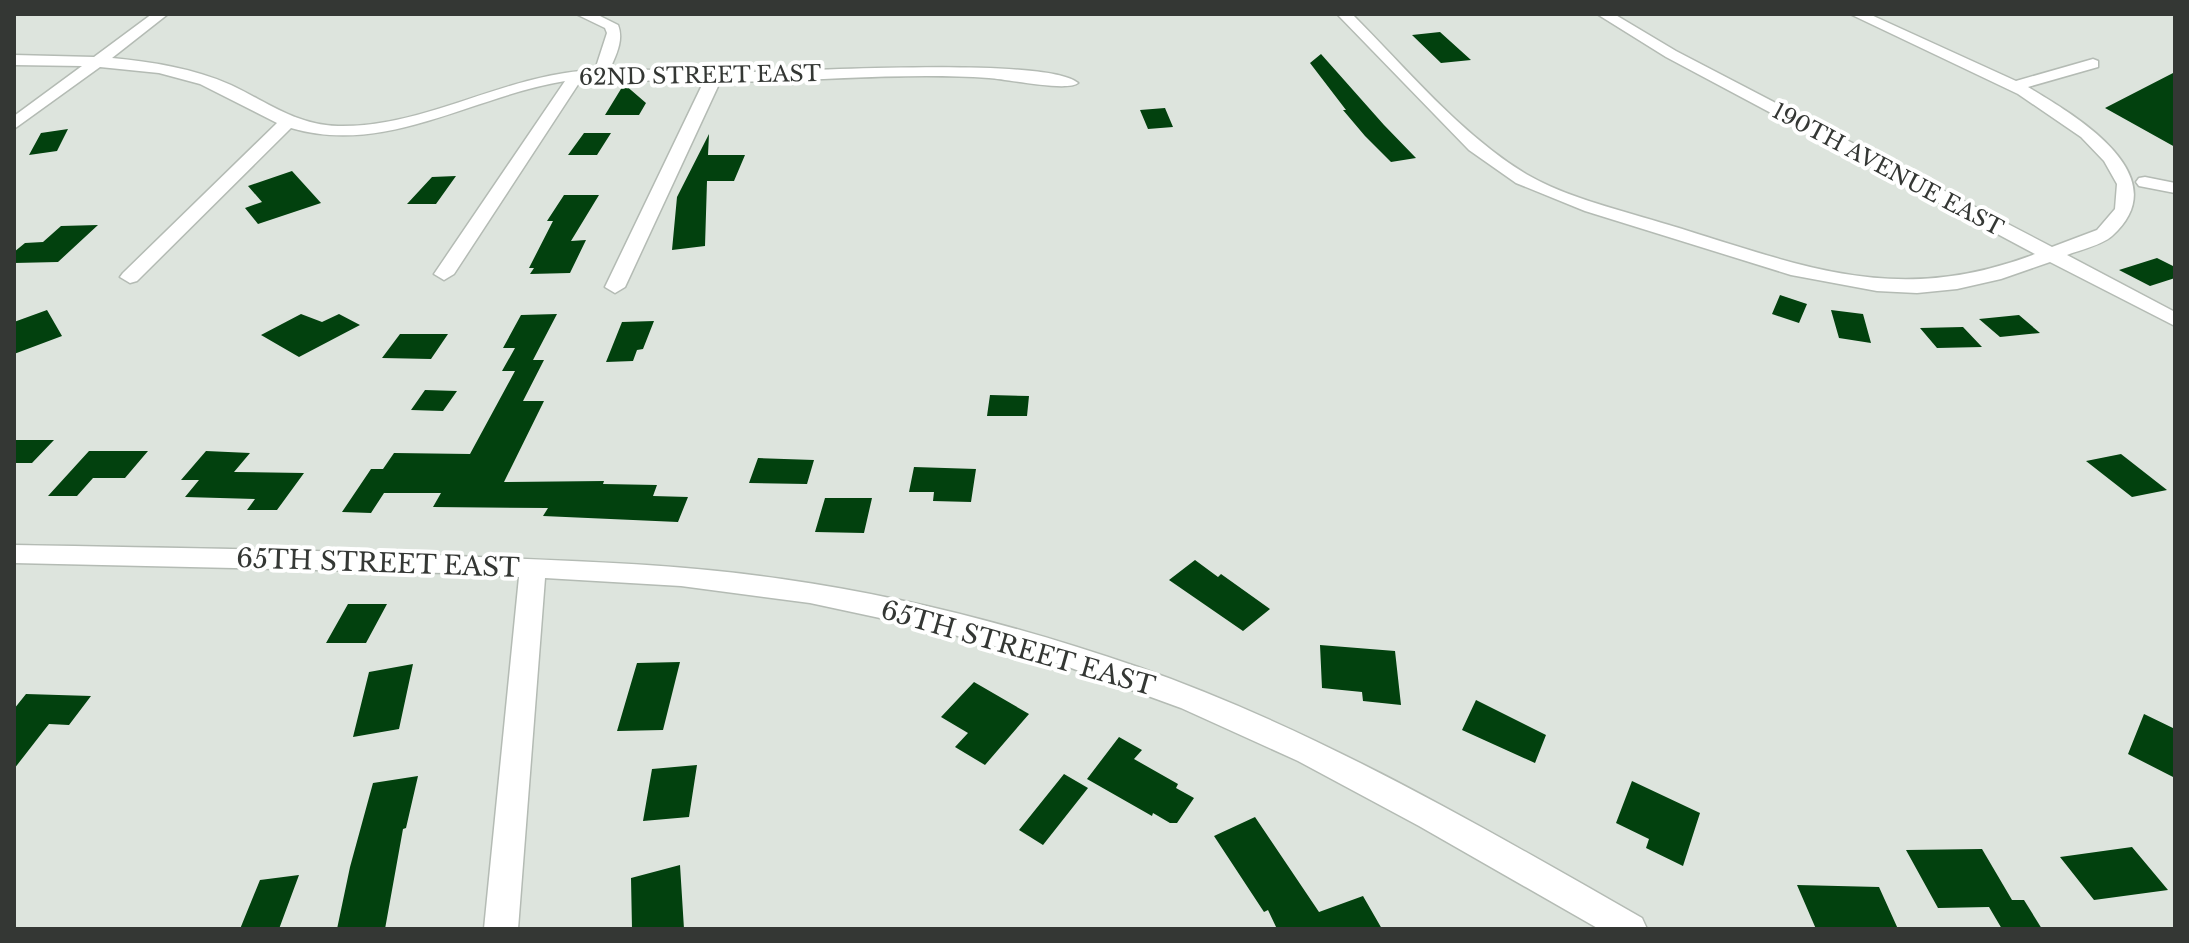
<svg xmlns="http://www.w3.org/2000/svg" width="2189" height="943" font-family="'Libre Baskerville',serif">
  <style>
    .building { fill: #02410e }
    .lines { fill: none; stroke-linecap: round; stroke-linejoin: round }
    .street-casing { stroke: #b4bbb4; stroke-width: 3 }
    .street { fill: #fff; fill-rule: evenodd }
    .labels { text-anchor: middle; stroke-width: 8; stroke-linejoin: round; paint-order: stroke }
    .far-street-label { font-size: 22px; fill: #343734; stroke: #fff }
    .street-label { font-size: 26px; fill: #343734; stroke: #fff }
  </style>
  <rect width="100%" height="100%" fill="#dde4dd"/>
  <path class="building" d="M1440,32l31,28 -30,3 -29,-28z
    M1321,54l63,71 32,33 -25,4 -26,-26 -22,-26h3l-36,-47z
    M2175,72v75l-70,-39z
    M624,84l22,19 -7,12h-34z
    M1165,108l8,19 -25,2 -8,-19z
    M68,129l-11,22 -28,4 12,-22z
    M584,133h27l-14,22h-29z
    M709,134l-1,21h37l-11,26h-27l-2,65 -33,4 5,-53z
    M292,171l29,32 -63,21 -13,-16 17,-6 -14,-16z
    M456,176l-20,28h-29l25,-27z
    M564,195h35l-28,46 15,-1 -16,33 -40,1 4,-6h-5l24,-47h-6z
    M98,225l-40,37 -44,1v-11l11,-9 18,-1 18,-16z
    M2157,258l18,9v11l-25,8 -31,-16z
    M1780,295l27,9 -8,19 -27,-9z
    M47,310l15,26 -48,18v-32z
    M1831,310l32,4 8,29 -32,-5z
    M301,314l21,8 17,-8 21,11 -61,32 -38,-22z
    M557,314l-24,46h11l-21,41h21l-40,81 100,-1 -1,3 54,1 -4,11 35,1 -10,25 -135,-6 5,-8 -115,-1 8,-14h-57l-13,20 -29,-1 29,-43h12l11,-16 76,1 45,-83h-13l13,-23h-12l18,-33z
    M2019,315l21,18 -40,4 -21,-18z
    M654,321l-11,28 -6,1 -4,11 -27,1 16,-40z
    M1963,327l19,20 -45,1 -17,-20z
    M400,334h48l-17,25 -49,-1z
    M425,390l32,1 -14,20 -32,-1z
    M990,395l39,1 -2,20h-40z
    M14,440h40l-22,23h-18z
    M89,451h59l-23,27h-32l-16,18h-29z
    M206,451l44,2 -16,19 70,1 -27,37h-30l8,-11 -70,-2 14,-17h-18z
    M2121,454l46,36 -35,7 -46,-36z
    M758,458l56,2 -7,24 -58,-1z
    M914,467l62,2 -5,33 -38,-1 1,-9h-25z
    M825,498h47l-8,35 -49,-1z
    M1195,560l23,17 3,-3 49,35 -27,22 -74,-51z
    M348,604h39l-21,39h-40z
    M1320,645l75,6 6,54 -38,-4 -1,-9 -40,-4z
    M680,662l-17,68 -46,1 20,-68z
    M413,664l-14,65 -46,8 16,-65z
    M974,682l55,32 -44,51 -30,-18 13,-14 -27,-16z
    M26,694l65,2 -22,29 -20,-1 -35,45v-60z
    M1476,700l70,35 -11,28 -73,-33z
    M2144,714l31,15v49l-47,-24z
    M1119,737l23,13 -8,9 44,25 -2,4 18,10 -17,25h-7l-17,-10 -1,3 -65,-37z
    M697,765l-8,52 -46,4 9,-52z
    M1064,774l24,14 -45,57 -24,-15z
    M418,776l-12,52 -3,1 -18,100h-48l13,-62 23,-84z
    M1632,781l68,32 -17,53 -37,-18 3,-9 -33,-16z
    M1255,817l64,95 44,-16 19,33h-105l-9,-19 -4,2 -50,-76z
    M2132,847l36,43 -74,10 -34,-43z
    M1982,849l30,51h12l18,29h-40l-13,-22 -51,1 -32,-58z
    M680,865l4,64h-52l-1,-51z
    M299,875l-20,54h-39l20,-49z
    M1797,885l82,2 19,42h-82z"/>
  <g class="lines">
    <defs>
      <path id="street" d="M152,14h16l-56,44c40,4 81,10 119,27 36,17 65,40 107,41 89,2 168,-53 257,-56l12,-37 -2,-5 -29,-14h20l22,11c6,15 -2,30 -8,44 45,0 90,4 135,3 53,0 302,-16 333,11 -10,9 -72,-4 -89,-5 -90,-6 -180,4 -269,4l-95,205 -10,6 -10,-6 99,-206 -123,-1 -127,194 -10,6 -10,-6 131,-193c-92,15 -180,75 -274,47l-154,153 -7,2 -10,-6 3,-4 154,-150 -77,-39 -41,-11 -59,-6 -86,62v-13l68,-50 -68,-1v-10l80,2z
        M1337,14h15c55,55 108,120 174,160 41,24 98,37 143,51 135,41 226,82 366,29l-369,-197 -69,-43h17l62,37 376,196 45,-17 18,-21 2,-25 -13,-23 -23,-24 -63,-43 -168,-80h19l147,67 77,-22 5,2v6l-70,20c47,28 151,89 84,149 -10,9 -32,14 -45,19l108,57v14l-125,-64 -49,17 -44,10 -40,4 -40,-2 -86,-16 -206,-64 -69,-28 -47,-33z
        M2145,177l30,6v10l-36,-7 -3,-4 3,-4z
        M14,545c162,3 325,5 487,13 94,4 187,7 281,21 120,17 240,48 356,88 177,62 341,158 504,251l5,11h-48l-180,-103 -121,-65 -117,-53 -118,-43 -127,-35 -126,-27 -129,-17 -136,-8 -27,351h-34l35,-352 -74,-4 -431,-10z"/>
    </defs>
    <use href="#street" class="street-casing"/>
    <use href="#street" class="street"/>
  </g>
  <g class="labels">
    <g class="far-street-label">
      <text transform="translate(700 75) rotate(-1)" y="8">62ND STREET EAST</text>
      <text transform="translate(1888 169) rotate(28)" y="8">190TH AVENUE EAST</text>
    </g>
    <g class="street-label">
      <text transform="translate(378 563) rotate(2)" y="9">65TH STREET EAST</text>
      <text transform="translate(1018 648) rotate(16)" y="9">65TH STREET EAST</text>
    </g>
  </g>
  <rect width="2189" height="943" fill="none" stroke="#343734" stroke-width="32"/>
</svg>
